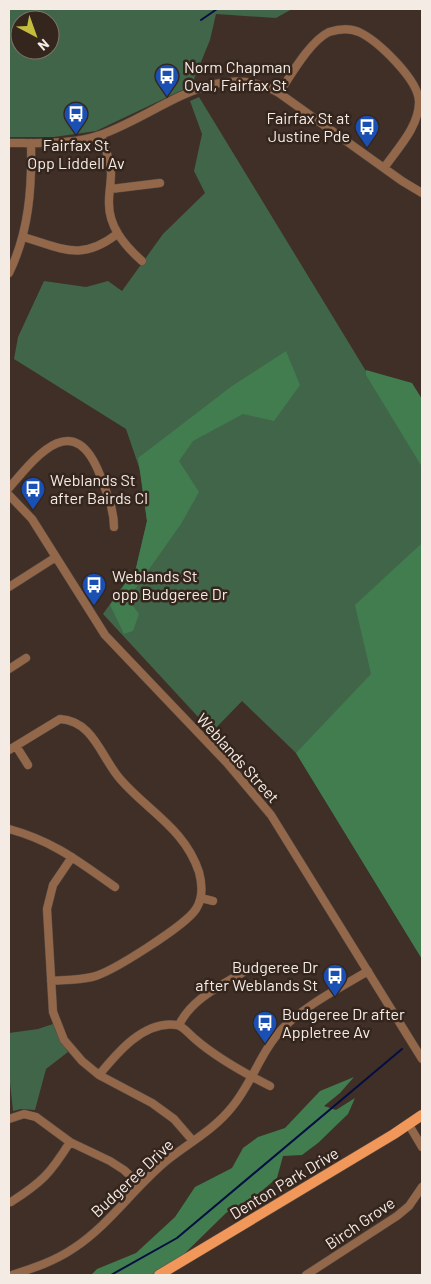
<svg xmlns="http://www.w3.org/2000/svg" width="431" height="1284" font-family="Barlow,sans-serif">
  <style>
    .green { fill: #416548; fill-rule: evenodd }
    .forest { fill: #417d4f }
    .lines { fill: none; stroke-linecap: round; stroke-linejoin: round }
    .stream { stroke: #030f42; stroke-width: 2 }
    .minor-casing { stroke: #5c4d45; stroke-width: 9 }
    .major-casing { stroke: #5c4d45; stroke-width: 11 }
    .minor { stroke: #93674a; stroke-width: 8 }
    .major { stroke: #f19759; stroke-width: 10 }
    .labels { text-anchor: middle; stroke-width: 5; stroke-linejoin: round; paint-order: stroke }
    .poi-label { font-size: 16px; fill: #f5ebe5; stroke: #34251d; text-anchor: start }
    .street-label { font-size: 16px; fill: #f5ebe5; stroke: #34251d }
  </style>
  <rect width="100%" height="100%" fill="#3f2f27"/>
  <path class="green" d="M9,9h283l-16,9 -60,-4 -6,26 -16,39 1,5 -99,47 -42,6h-45zM20,20h30v30h-30z
    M199,97l223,366v496l-126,-206 -54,-52 -30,31 -109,-118 33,-46 11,-47 -7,-51 -14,-41 -112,-70 4,-22 26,-56 42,6 22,-6 14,10 41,-57 42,-41 -11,-22 8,-37 -12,-33z
    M53,1024l6,14 9,14 -22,17 -11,41 -14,-1 -8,2 -4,-38v-40l29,-4z"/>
  <path class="forest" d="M286,351l14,34 -26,36 -31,-7 -50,27 -14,20 20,31 -18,32 -53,75 11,15 -6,17 -9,3 -14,-29 26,-37 11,-47 -9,-63 94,-72z
    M366,370l46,13 10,16v68l-56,-92z
    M422,543v416l-126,-206 75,-79 -16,-69z
    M354,1077l-14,16 -16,13 12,4 19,-12 -7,16 -30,29 -16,12 -19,1 -6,22 -19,16 -32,19 -46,45 -29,17h-60l6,-6 39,-16 39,-36 20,-30 37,-19 11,-20 15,-11 27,-9 35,-37z"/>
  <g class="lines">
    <path class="stream" d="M201,20l16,-11
      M111,1275l66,-37 225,-189"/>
    <defs>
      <path id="minor" d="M279,93c12,-18 31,-52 50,-61 9,-3 21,-4 30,0 19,9 60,48 60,70 0,25 -22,47 -35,66
        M101,135c4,12 9,25 10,38 0,10 -2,19 -2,28 -1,25 15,44 33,60
        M9,143c29,0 64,2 91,-8 59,-20 115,-78 179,-42l123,88 20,12
        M111,189l49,-6
        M23,237c39,11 58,25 94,-3
        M9,273c20,-41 23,-85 22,-130
        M9,488c28,-33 65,-80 91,-13 6,17 14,33 14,52
        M9,495l23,24 73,116 122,128 44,52 151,244
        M9,587l47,-30
        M9,669l17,-11
        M16,746l12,19
        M9,750l51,-31c34,2 41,39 61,61 27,31 64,49 78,92 3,11 4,26 -3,37 -10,16 -85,64 -104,68 -13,3 -28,3 -41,4
        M9,829c44,12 69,32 106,58
        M72,857l-19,28 -6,24 6,103 11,28 18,21 17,14 53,28 22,16 19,22
        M201,898l12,3
        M179,1025c13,-27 42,-39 66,-54
        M99,1075c18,-22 45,-55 78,-50 6,1 13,10 18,14 22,19 49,34 75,47
        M9,1119l15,-5 12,3 34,25 40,19 14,9 16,15
        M409,1125l13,22
        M11,1202c31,-20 39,-28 59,-60
        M12,1275c22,-7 43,-14 62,-27 35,-23 59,-59 91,-86 22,-18 49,-32 67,-55 20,-24 29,-56 51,-79 24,-24 57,-40 85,-57
        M306,1275l91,-59 12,-10 13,-19"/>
      <path id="major" d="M159,1275l235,-141 28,-19"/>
    </defs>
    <use href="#minor" class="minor-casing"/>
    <use href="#major" class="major-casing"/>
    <use href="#minor" class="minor"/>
    <use href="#major" class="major"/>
  </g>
  <defs>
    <symbol id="bus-pin" viewBox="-11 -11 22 30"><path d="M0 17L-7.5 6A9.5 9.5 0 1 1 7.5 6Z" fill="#1a4fb4" stroke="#34251d"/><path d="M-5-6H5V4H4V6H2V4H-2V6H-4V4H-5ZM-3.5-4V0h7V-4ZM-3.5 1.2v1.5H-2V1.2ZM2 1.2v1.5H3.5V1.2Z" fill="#fff"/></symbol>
  </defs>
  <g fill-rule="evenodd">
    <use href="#bus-pin" x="153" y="62" width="28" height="38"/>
    <use href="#bus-pin" x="62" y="100" width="28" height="38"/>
    <use href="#bus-pin" x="353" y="113" width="28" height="38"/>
    <use href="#bus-pin" x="19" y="475" width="28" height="38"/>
    <use href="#bus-pin" x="80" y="571" width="28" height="38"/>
    <use href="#bus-pin" x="321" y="962" width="28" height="38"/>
    <use href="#bus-pin" x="251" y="1009" width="28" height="38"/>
  </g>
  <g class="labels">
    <g class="poi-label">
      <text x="184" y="73">Norm Chapman<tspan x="184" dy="18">Oval, Fairfax St</tspan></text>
      <text x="350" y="124" text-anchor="end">Fairfax St at<tspan x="350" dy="18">Justine Pde</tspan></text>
      <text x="76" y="151" text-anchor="middle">Fairfax St<tspan x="76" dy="18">Opp Liddell Av</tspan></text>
      <text x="50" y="486">Weblands St<tspan x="50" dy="18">after Bairds Cl</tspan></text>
      <text x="112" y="582">Weblands St<tspan x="112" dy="18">opp Budgeree Dr</tspan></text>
      <text x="318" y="973" text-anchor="end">Budgeree Dr<tspan x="318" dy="18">after Weblands St</tspan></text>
      <text x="282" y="1020">Budgeree Dr after<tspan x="282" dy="18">Appletree Av</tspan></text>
    </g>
    <g class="street-label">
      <text transform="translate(238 758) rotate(48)" y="6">Weblands Street</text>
      <text transform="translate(132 1178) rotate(-43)" y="6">Budgeree Drive</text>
      <text transform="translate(284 1183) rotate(-31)" y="6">Denton Park Drive</text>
      <text transform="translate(360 1223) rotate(-34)" y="6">Birch Grove</text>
    </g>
  </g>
  <rect width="431" height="1284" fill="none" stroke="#f5ebe5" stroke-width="20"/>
  <g transform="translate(35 35) rotate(139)"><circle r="24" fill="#34251d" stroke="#81746d"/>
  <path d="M0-4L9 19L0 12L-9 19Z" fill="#c5bc3d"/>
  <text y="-8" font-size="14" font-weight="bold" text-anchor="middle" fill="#f5ebe5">N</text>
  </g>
</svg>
